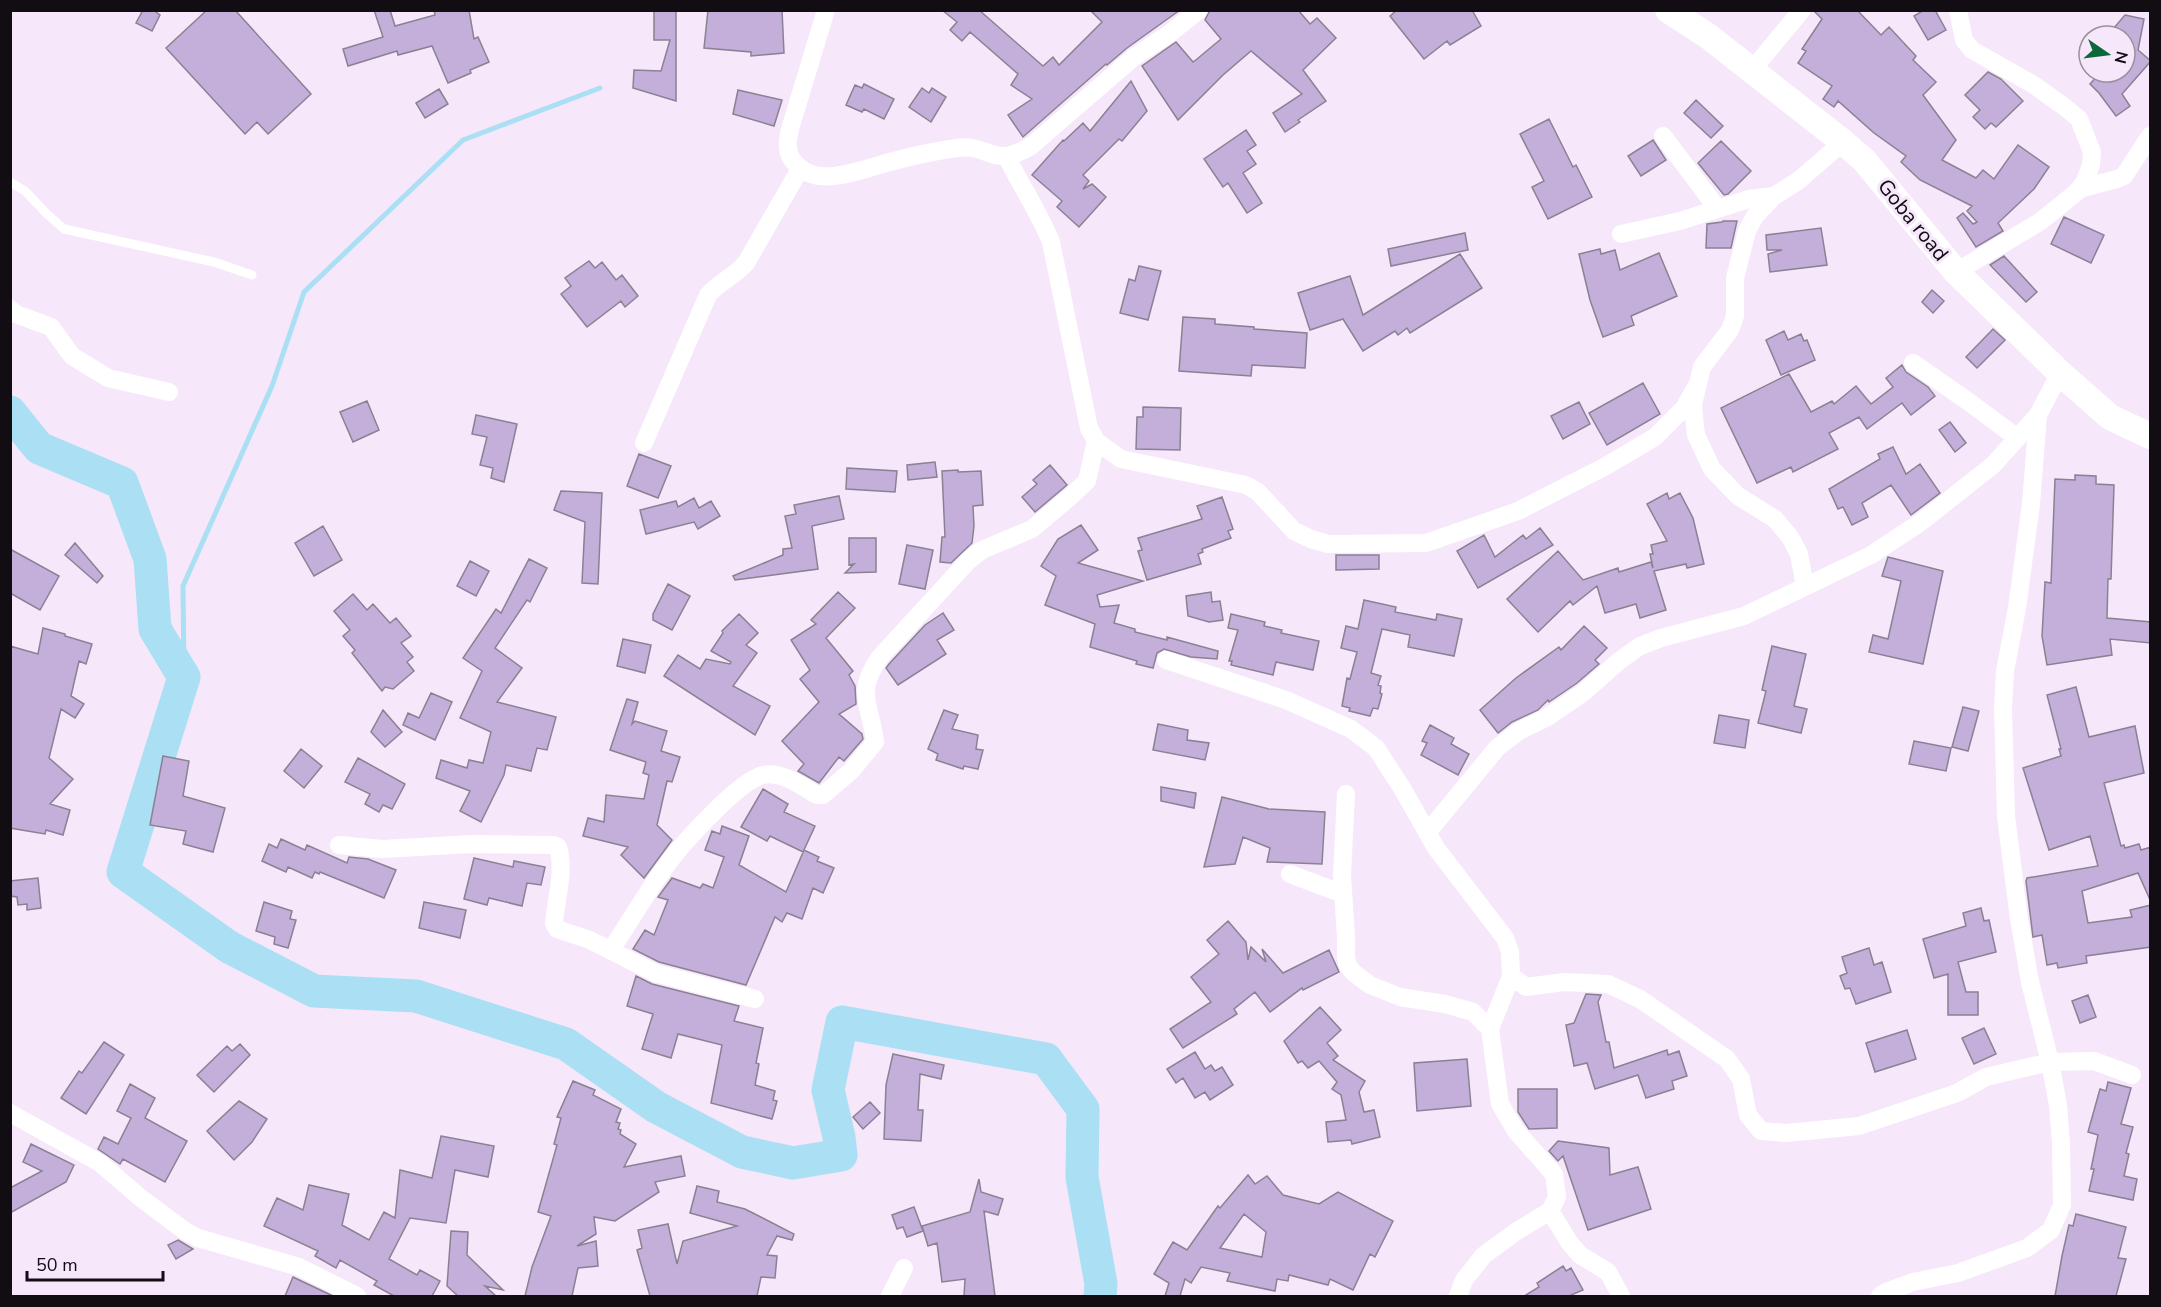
<svg xmlns="http://www.w3.org/2000/svg" width="2161" height="1307" font-family="'Nunito Sans',sans-serif">
  <style>
    .lines { fill: none; stroke-linecap: round; stroke-linejoin: round }
    .stream { stroke: #aadff4; stroke-width: 5 }
    .river { stroke: #aadff4; stroke-width: 33 }
    .building { fill: #c3afd9; stroke: #8a8194; stroke-width: 1.5; fill-rule: evenodd }
    .service { stroke: #fff; stroke-width: 9 }
    .minor { stroke: #fff; stroke-width: 18 }
    .secondary { stroke: #fff; stroke-width: 26 }
    .labels { text-anchor: middle; stroke-width: 6; stroke-linejoin: round; paint-order: stroke }
    .street-label { font-size: 21px; fill: #120d13; stroke: #f6e7fa }
  </style>
  <rect width="100%" height="100%" fill="#f6e7fa"/>
  <g class="lines">
    <path class="stream" d="M184,677l-1,-91 89,-200 32,-94 159,-152 137,-52"/>
    <path class="river" d="M10,412l29,36 83,35 28,76 5,70 29,48 -61,195 106,75 85,44 102,5 150,48 90,63 86,45 51,11 48,-8 -2,-18 -11,-47 14,-68 204,37 37,50 -1,68 19,107 -1,12"/>
  </g>
  <path class="building" d="M143,10h10l7,5 -8,16 -16,-8z
    M207,10h28l76,84 -43,40 -11,-12 -12,12 -79,-86z
    M374,10h16l5,16 40,-11 -1,-5h35l5,29 4,-2 11,25 -19,8 1,3 -23,10 -16,-37 -34,9 -1,-4 -49,15 -5,-17 40,-12z
    M654,10h22v91l-43,-13 1,-18 27,1 9,-31h-16z
    M708,10h74l2,43 -33,3v-4l-47,-4z
    M942,10h37l64,56 10,-9 6,8 43,-43 -12,-12h90l-53,38 -20,17 -1,-1 -83,73 -15,-22 24,-16 -21,-14 7,-11 -48,-42 -8,9 -12,-11 7,-8z
    M1210,10h88l12,14 7,-6 19,20 -33,32 23,31 -28,19 2,2 -15,10 -12,-19 29,-19 -51,-43 -28,24 -45,45 -36,-54 34,-24 17,20 4,-3 24,-20 -16,-19z
    M1397,10h75l9,16 -31,19 -3,-4 -23,18 -34,-43z
    M1813,10h44l24,25 8,-8 27,29 -3,4 23,22 -13,13 33,45 -14,20 34,18 7,-8 11,9 24,-34 31,22 -15,22 -36,34 5,8 -27,16 -19,-29 6,-5 10,11 4,-2 -10,-11 5,-5 -52,-26 -19,-18 5,-6 -32,-23 -36,-32 -4,6 -11,-8 9,-13 -34,-23 8,-12 -4,-2 20,-30z
    M1924,10h11l11,20 -18,10 -14,-24z
    M2125,15l19,4 -6,31 13,11 -29,33 8,12 -14,10 -17,-23 -9,-9 11,-12h24v-36h-18z
    M1988,72l13,7 22,22 -27,26 -5,-4 -6,6 -12,-12 7,-7 -15,-15z
    M1131,81l16,30 -25,30 -3,-2 -36,36 6,6 -6,8 9,-5 14,13 -27,30 -22,-20 5,-6 -30,-26 31,-35 1,1 19,-18 7,8z
    M864,84l30,15 -10,20 -20,-10 -2,3 -16,-7 9,-20 7,3z
    M922,88l7,5 3,-5 14,9 -15,25 -22,-15z
    M439,89l9,15 -23,14 -9,-15z
    M738,90l44,10 -8,26 -41,-12z
    M1696,100l27,26 -12,12 -27,-25z
    M1549,119l24,48 3,-2 16,32 -44,22 -16,-32 12,-6 -24,-47z
    M1246,130l10,15 -9,6 9,13 -13,9 19,30 -15,10 -19,-30 -5,4 -19,-28z
    M1653,140l13,20 -25,16 -13,-20z
    M1721,141l30,30 -23,23 -4,1 -26,-32z
    M2064,217l40,18 -13,28 -40,-19z
    M1723,221h14l-6,27h-25l1,-24 15,-2z
    M1821,228l6,37 -57,7 -2,-18 14,-4h-15l-1,-15z
    M1465,233l3,17 -77,16 -3,-17z
    M1600,249l1,5 14,-4 5,20 39,-17 18,43 -46,20 3,9 -31,12 -13,-37 -11,-46z
    M1460,254l22,34 -72,45 -3,-5 -9,7 -3,-4 -32,20 -20,-32 -33,11 -12,-37 52,-17 13,39z
    M2004,256l33,36 -11,10 -36,-37z
    M589,261l6,7 7,-6 14,18 6,-5 16,21 -13,11 -4,-6 -34,26 -26,-33 10,-8 -6,-8z
    M1139,266l22,5 -13,49 -28,-7 9,-34 6,2z
    M1932,290l12,11 -11,12 -11,-11z
    M1183,317l32,2v5l39,3v2l53,4 -2,35 -53,-3 -1,11 -72,-5z
    M1993,329l12,11 -28,28 -11,-11z
    M1784,331l4,9 13,-6 3,7 3,-1 8,20 -34,15 -15,-35z
    M1902,365l4,7 22,15 7,9 -24,19 -9,-12 -35,26 -8,-12 -30,16 9,16 -45,23 -2,-5 -34,16 -36,-75 68,-34 22,38 21,-11 2,3 22,-18 15,18 22,-17 -7,-9z
    M1643,383l17,31 -53,31 -18,-32z
    M367,401l12,29 -26,12 -13,-30z
    M1579,402l11,22 -27,15 -12,-23z
    M1143,407l38,1 -1,42 -44,-1 1,-32h6z
    M476,415l41,9 -13,58 -13,-4 2,-10 -13,-3 7,-28 -15,-3z
    M1950,422l16,21 -11,9 -16,-22z
    M1893,447l13,27 14,-10 20,29 -29,22 -20,-30 -29,18 6,14 -16,8 -9,-18 -5,2 -9,-20 51,-30 -2,-5z
    M639,454l32,12 -13,32 -31,-12z
    M935,462l2,15 -29,3 -1,-15z
    M1050,465l17,20 -32,27 -13,-15 15,-13 -4,-4z
    M847,468l50,3 -2,21 -49,-3z
    M958,470v2l23,-1 2,34 -10,1 1,20 -2,17 -21,20 -11,-1 2,-25h3l-3,-66z
    M2075,475l21,1v8l18,1 -3,94h-3l-1,39 44,4v21l-41,-4 2,16 -65,10 -5,-29 3,-54 6,1 4,-104 20,1z
    M561,491l41,2 -4,91 -16,-1 3,-61 -31,-12z
    M1667,493l2,6 11,-6 13,25 11,46 -17,4 -1,-4 -32,7 12,39 -26,8 -4,-14 -31,9 -8,-27 -24,19 -3,-4 -32,31 -31,-33 51,-48 25,29 35,-12 1,4 32,-10 2,6 -3,-14h3l-2,-9 16,-4 -20,-37z
    M839,496l5,23 -32,7 6,43 -83,11 -2,-4 50,-21v-6l9,-1 -7,-32 11,-2 -2,-9z
    M1222,497l11,32 -5,2 3,7 -29,11 1,3 -5,2 3,10 -54,16 -9,-29 4,-1 -4,-12 64,-19 -5,-13z
    M694,498l5,10 12,-7 9,15 -22,13 -4,-7 -48,12 -6,-24 36,-9 2,6z
    M1081,525l17,25 -20,13 65,18 -46,14 3,12 19,-2 -5,18 21,6v3l32,8v-3l51,14 -1,8 -26,-2 -27,-8 -7,4 -4,15 -17,-4 1,-3 -47,-14 5,-23 -50,-19 11,-29 -15,-10 17,-27z
    M323,526l19,34 -28,16 -19,-33z
    M1540,528l13,17 -75,43 -21,-37 27,-16 11,22 28,-22 3,4z
    M849,538h27v34l-31,1 9,-9 -5,1z
    M75,543l28,33 -6,7 -32,-28z
    M907,545l26,5 -8,39 -26,-5z
    M10,549l49,27 -19,34 -30,-17z
    M1336,555h43v14l-43,1z
    M1888,557l55,14 -20,93 -54,-12 4,-17 15,4 13,-58 -19,-5z
    M529,559l18,9 -17,34 -3,-2 -32,48 27,20 -25,34 59,15 -9,33 -10,-2 -6,23 -25,-6 -2,10 -23,47 -21,-11 10,-20 -34,-13 5,-18 26,8 2,-8 14,3 8,-31 -31,-14 22,-47 -19,-13 33,-49 5,4z
    M470,561l19,10 -13,25 -19,-10z
    M668,584l22,12 -18,34 -19,-10v-6z
    M838,592l17,16 -29,30 27,33 -4,4 6,11 1,18 -17,10 23,20 1,5 -19,22 -5,-4 -20,26 -21,-12 6,-7 -22,-23 37,-39 -19,-23 10,-9 -19,-30 25,-16 -5,-4z
    M1211,592l1,10 8,-1 3,19 -14,2 -21,-6 -2,-20z
    M353,594l14,16 6,-6 17,19 6,-5 15,18 -10,7 12,14 -6,5 7,9 -21,18 -8,-2 -3,4 -30,-38 3,-3 -12,-14 7,-6 -16,-19z
    M1364,600l32,7 -1,5 41,8 1,-6 25,5 -8,37 -46,-9 2,-12 -28,-6 -11,44 10,3 -3,9 3,1 -1,7 2,1 -4,15 -5,-1 -3,8 -21,-5 1,-3 -8,-2 5,-28 3,1 7,-27 -16,-4 5,-22 12,3z
    M943,613l11,17 -17,10 9,14 -48,31 -12,-17 3,-4 36,-39z
    M739,614l19,19 -12,12 11,8 -24,33 37,20 -15,29 -91,-59 14,-21 22,14 6,-10 24,5 1,-2 -20,-11 12,-18 -1,-2z
    M1231,614l34,8 -1,4 18,4 -1,3 38,8 -6,29 -37,-8 -3,13 -42,-10 1,-4h-3l9,-31 -10,-2z
    M1584,626l23,22 -12,12 4,4 -22,19 -28,19 -1,-2 -10,10 -26,12 -14,11 -18,-23 36,-32 43,-31 2,3z
    M43,628l22,6v2l27,8 -6,20 -7,-3 -8,35 13,8 -9,14 -14,-9 -12,49 24,21 -23,25 20,6 -7,25 -17,-5 -1,4 -35,-6v-182l28,8z
    M623,639l28,6 -6,28 -28,-7z
    M1772,646l34,8 -12,52 13,3 -6,24 -43,-10 8,-32 -4,-1z
    M2076,687l13,50 46,-11 9,47 -40,10 17,63 3,-1 1,3 14,-4 2,6 10,-3v55l-13,-29 -56,18 6,32 44,-6 -2,-7 21,-5v42l-65,9 1,7 -29,5 -1,-5 -10,2 -5,-30 -9,2 -7,-56 1,-3 71,-12 -8,-30 -41,14 -26,-82 38,-12 -2,-7h2l-14,-54z
    M431,693l21,9 -17,38 -32,-15 5,-12 11,5z
    M627,699l11,3 -6,22 3,-3 32,10 -6,20 19,6 -8,25 -5,-1 -10,44 15,15 -28,38 -23,-23 7,-8 -45,-11 5,-18 16,4 2,-27 38,4 5,-24 -6,-2 3,-11 -36,-12z
    M1963,707l16,4 -11,40 -16,-4z
    M383,710l19,22 -17,15 -14,-15z
    M944,710l14,5 -6,14 26,6 -2,14 7,1 -5,19 -14,-3 -1,3 -27,-9 2,-6 -10,-5z
    M1719,715l30,5 -4,28 -31,-5z
    M1158,724l30,6 -1,10 22,3 -4,17 -52,-10z
    M1430,725l24,13 -3,6 18,10 -11,21 -37,-20 6,-12 -5,-2z
    M1914,741l37,7 -5,23 -37,-7z
    M301,749l21,17 -18,22 -20,-17z
    M163,756l26,5 -6,35 42,12 -12,44 -30,-8 3,-13 -36,-6z
    M358,758l47,26 -13,25 -9,-4 -4,7 -14,-8 5,-10 -25,-12z
    M1161,787l35,6 -2,15 -33,-7z
    M763,789l25,15 -4,8 31,14 -12,26 -33,-16 -3,5 -26,-14z
    M1222,797l47,12 56,3 -3,52 -55,-2 3,-14 -27,-11 -8,27 -31,3z
    M722,826l27,10 -10,29 47,27 18,-42 15,7 -2,4 17,7 -11,25 -10,-5 -11,31 -15,-6 -5,9 -7,-5 -29,68 -87,-23 -26,-13 12,-19 9,5 14,-35 -10,-3 14,-19 28,10 3,-4 10,4 11,-31 -19,-7 7,-19 8,3z
    M281,839l24,11 2,-5 40,18 2,-6 19,2 28,11 -12,28 -64,-26 -1,2 -4,-2 -3,6 -24,-11 -2,5 -24,-11 7,-17 8,4z
    M474,858l39,9 1,-6 31,6 -4,18 -14,-2 -5,23 -33,-8 -2,7 -23,-6z
    M38,878l3,30 -14,2v-6l-9,1 -1,-8 -7,-1v-15z
    M264,902l28,9 -2,8 6,1 -8,28 -14,-4 1,-7 -19,-6z
    M424,902l42,8 -6,28 -41,-10z
    M1981,908l3,13 5,-1 7,32 -38,10 8,30h12v23h-30v-41l-14,4 -11,-39 43,-13 -3,-13z
    M1228,921l18,21 2,18 3,-13 15,15 -4,-13 21,24 46,-23 10,22 -36,18 -1,-2 -32,24 -15,-20 -21,17 3,5 -54,34 -13,-19 41,-27 -20,-25 28,-23 -12,-14z
    M1869,948l5,17 8,-3 9,30 -35,12 -6,-16 -5,1 -5,-13 7,-3 -5,-16z
    M636,976l16,8 87,22 -5,15 29,7 -7,35 3,1 -4,21 20,6 -2,9 4,1 -5,18 -61,-16 11,-58 -44,-11 -7,24 -29,-9 11,-35 -26,-8z
    M1586,994l15,1 -3,7 8,40h3l5,26 53,-18 1,5 11,-4 8,25 -15,5 2,8 -28,9 -8,-23 -43,14 -8,-26 -13,3 -8,-41 8,-2z
    M2088,995l8,22 -16,6 -8,-22z
    M1320,1007l21,23 -14,13 11,13 -5,4 32,21 -6,11 5,20 10,-2 6,27 -28,7 -1,-4 -23,2 -2,-20 20,-2 -5,-25 -9,-6 5,-7 -18,-21 -11,7 -6,-7 -4,2 -14,-22z
    M1984,1028l12,26 -22,10 -12,-26z
    M1907,1030l9,29 -41,13 -9,-29z
    M104,1042l20,13 -38,59 -25,-16 18,-27 3,2z
    M240,1044l10,11 -36,37 -17,-17 30,-29 5,5z
    M1195,1052l10,17 6,-4 4,6 7,-4 11,18 -23,15 -5,-8 -10,6 -12,-20 -7,5 -9,-14z
    M893,1054l51,11 -3,14 -21,-5 -2,36h5l-2,31 -37,-2 2,-54z
    M1467,1059l4,47 -54,5 -3,-48z
    M573,1081l22,9 -2,5 28,14 -5,13 4,1 -2,6 3,1 -1,4 16,10 -12,23 57,-11 4,20 -30,6 4,10 -44,29 -21,-4 2,17 -19,12 19,-5 2,25 -20,2 -6,28h-47l7,-29 19,-51 -13,-4 19,-67 -3,-1 7,-26 -4,-1z
    M2108,1082l23,6 -10,36 12,3 -7,26 3,1 -5,22 13,3 -4,21 -44,-9 5,-22h-3l7,-34 -10,-3 12,-43 6,2z
    M130,1084l25,14 -10,20 42,23 -22,41 -42,-23 -3,5 -22,-15 6,-12 14,7 13,-26 -14,-7z
    M1518,1089h39v39l-28,1 -11,-17z
    M239,1101l28,18 -15,23 -18,18 -27,-29z
    M870,1102l10,11 -17,16 -10,-12z
    M441,1136l53,10 -6,31 -33,-7 -9,53 -36,-5 -21,41 28,16 3,-5 20,11 -8,15h-38l-20,-11 3,-4 -37,-21 -4,8 -21,-12 3,-5 -54,-25 13,-28 26,12 6,-25 40,9 -7,31 27,15 15,-28 11,6 5,-48 32,8z
    M1558,1141l51,7 1,27 28,-8 13,42 -63,21 -25,-74 -5,5 -9,-10z
    M31,1144l43,21 -8,17 -56,31v-25l32,-17 -19,-9z
    M1248,1175l7,9 12,-8 16,19 36,9 19,-12 55,29 -18,36 -5,-3 -17,36 -23,-11 -2,6 -39,-10 -1,6 -11,-2 -2,12 -48,-10 3,-8 -29,-6 -10,16 -6,-4 -5,17h-15l4,-13 -15,-9 19,-32 14,8 31,-44 2,2zM1244,1214l22,18 -4,25 -42,-9z
    M979,1179l2,13 22,7 -5,16 -14,-4 11,85h-31l1,-17 -23,3 -5,-39 -9,3 -6,-20 48,-14z
    M697,1186l22,5 -2,11 28,7 49,25 -2,6 -15,-4 -10,19 10,1 -2,22 -14,-1 -4,19h-107l-13,-46 5,-2 -4,-18 30,-6 9,40 6,-23 54,-15 -47,-13z
    M914,1207l9,24 -16,6 -4,-10 -6,2 -5,-14z
    M2076,1214l50,13 -8,31 8,1 -10,37h-61l7,-40 7,-31 4,1z
    M451,1231l17,1 -1,23 36,35 -18,-4 11,10h-38l-11,-10z
    M178,1240l15,9 -17,10 -8,-14z
    M1563,1266l3,5 5,-3 12,22 -14,6h-45l15,-9 -2,-4z
    M293,1277l2,1 38,18h-48z"/>
  <g class="lines">
    <path class="service" d="M10,182l15,9 22,23 17,15 150,33 38,13"/>
    <path class="minor" d="M826,10l-36,119c-1,6 -3,12 -2,18 0,6 3,12 7,16 22,27 67,6 95,-1 22,-6 44,-11 67,-14 34,-5 34,22 74,-2l103,-89 35,-23 30,-24
      M1752,70l50,-60
      M1663,136l54,72
      M1007,157c14,29 32,55 44,85l38,186 7,13 25,18 125,26 12,7 36,39 17,8 17,5 98,-1 92,-32 88,-45 49,-29 29,-29 12,-21
      M2079,189l38,-10 7,-3 26,-40
      M1774,196l-19,20 -8,15 -12,47v38l-5,14 -28,37 -9,37 1,13 2,18 16,34 26,27 37,23 15,18 9,17 6,32
      M1621,234l59,-13 69,-22 25,-3 24,-15 45,-39
      M1956,272l85,-51 37,-30 7,-10 6,-16 1,-13 -13,-33 -13,-11 -32,-23 -62,-35 -8,-10 -6,-30
      M10,309l6,5 35,13 21,29 36,22 61,14
      M1913,363l56,39 47,35
      M644,443l64,-148c11,-13 27,-19 38,-32l54,-94
      M1166,660l120,40 65,29 25,19 26,40 34,60 69,90 5,14 1,24 -21,53 10,75 16,27 38,43 3,23 -7,14 -33,20 -33,24 -20,25 -6,16
      M1346,794l-4,81 4,62v21l2,8 6,7 16,12 30,12 45,7 28,8 17,17
      M1427,833l70,-85 22,-17 27,-13 38,-26 35,-31 21,-15 21,-8 83,-22 127,-61 50,-33 72,-57 45,-50 22,-42
      M339,845l43,4 90,-5 82,1 4,2c7,23 -2,53 -4,76l3,6 33,11 65,33 100,26
      M1290,874l53,20
      M611,950c18,-27 34,-55 53,-81 14,-21 75,-89 99,-94 19,-4 38,11 54,20h6l28,-24 24,-29c-4,-37 -21,-48 5,-85l89,-97 13,-10 50,-21 39,-33 16,-15 9,-40
      M1511,976l15,11 38,-5 44,2 32,15 87,60 14,20 7,36 13,16 25,2 73,-7 98,-33 29,-16 64,-15 44,-1 38,14
      M10,1113l90,50 42,36 43,32 13,7 101,29 58,29
      M1550,1211l19,31 11,13 28,17 13,24
      M890,1296l14,-28
      M1880,1296l6,-4 27,-10 45,-9 69,-25 24,-18 11,-25 -1,-62 -3,-38 -8,-43 -20,-80 -11,-63 -13,-103 -3,-108 2,-37 12,-63 14,-104 7,-89"/>
    <path class="secondary" d="M1668,10l40,26 135,106 21,18 92,112 104,101 50,44 40,19"/>
  </g>
  <g class="labels">
    <g class="street-label">
      <text transform="translate(1913 220) rotate(51)" y="7">Goba road</text>
    </g>
  </g>
  <rect width="2161" height="1307" fill="none" stroke="#120d13" stroke-width="24"/>
  <g transform="translate(2107 54) rotate(104)"><circle r="28" fill="#f6e7fa" stroke="#9b909e" stroke-width="1.5"/>
  <path d="M0-4.5L10 22L0 15L-10 22Z" fill="#0c683b"/>
  <text y="-9" font-size="16" font-weight="bold" text-anchor="middle" fill="#120d13">N</text>
  </g>
  <path d="M27 1271v9h136v-9" fill="none" stroke="#120d13" stroke-width="3"/>
  <text x="36" y="1271" font-size="18" fill="#120d13" stroke="#f6e7fa" stroke-width="4.5" paint-order="stroke">50 m</text>
</svg>
